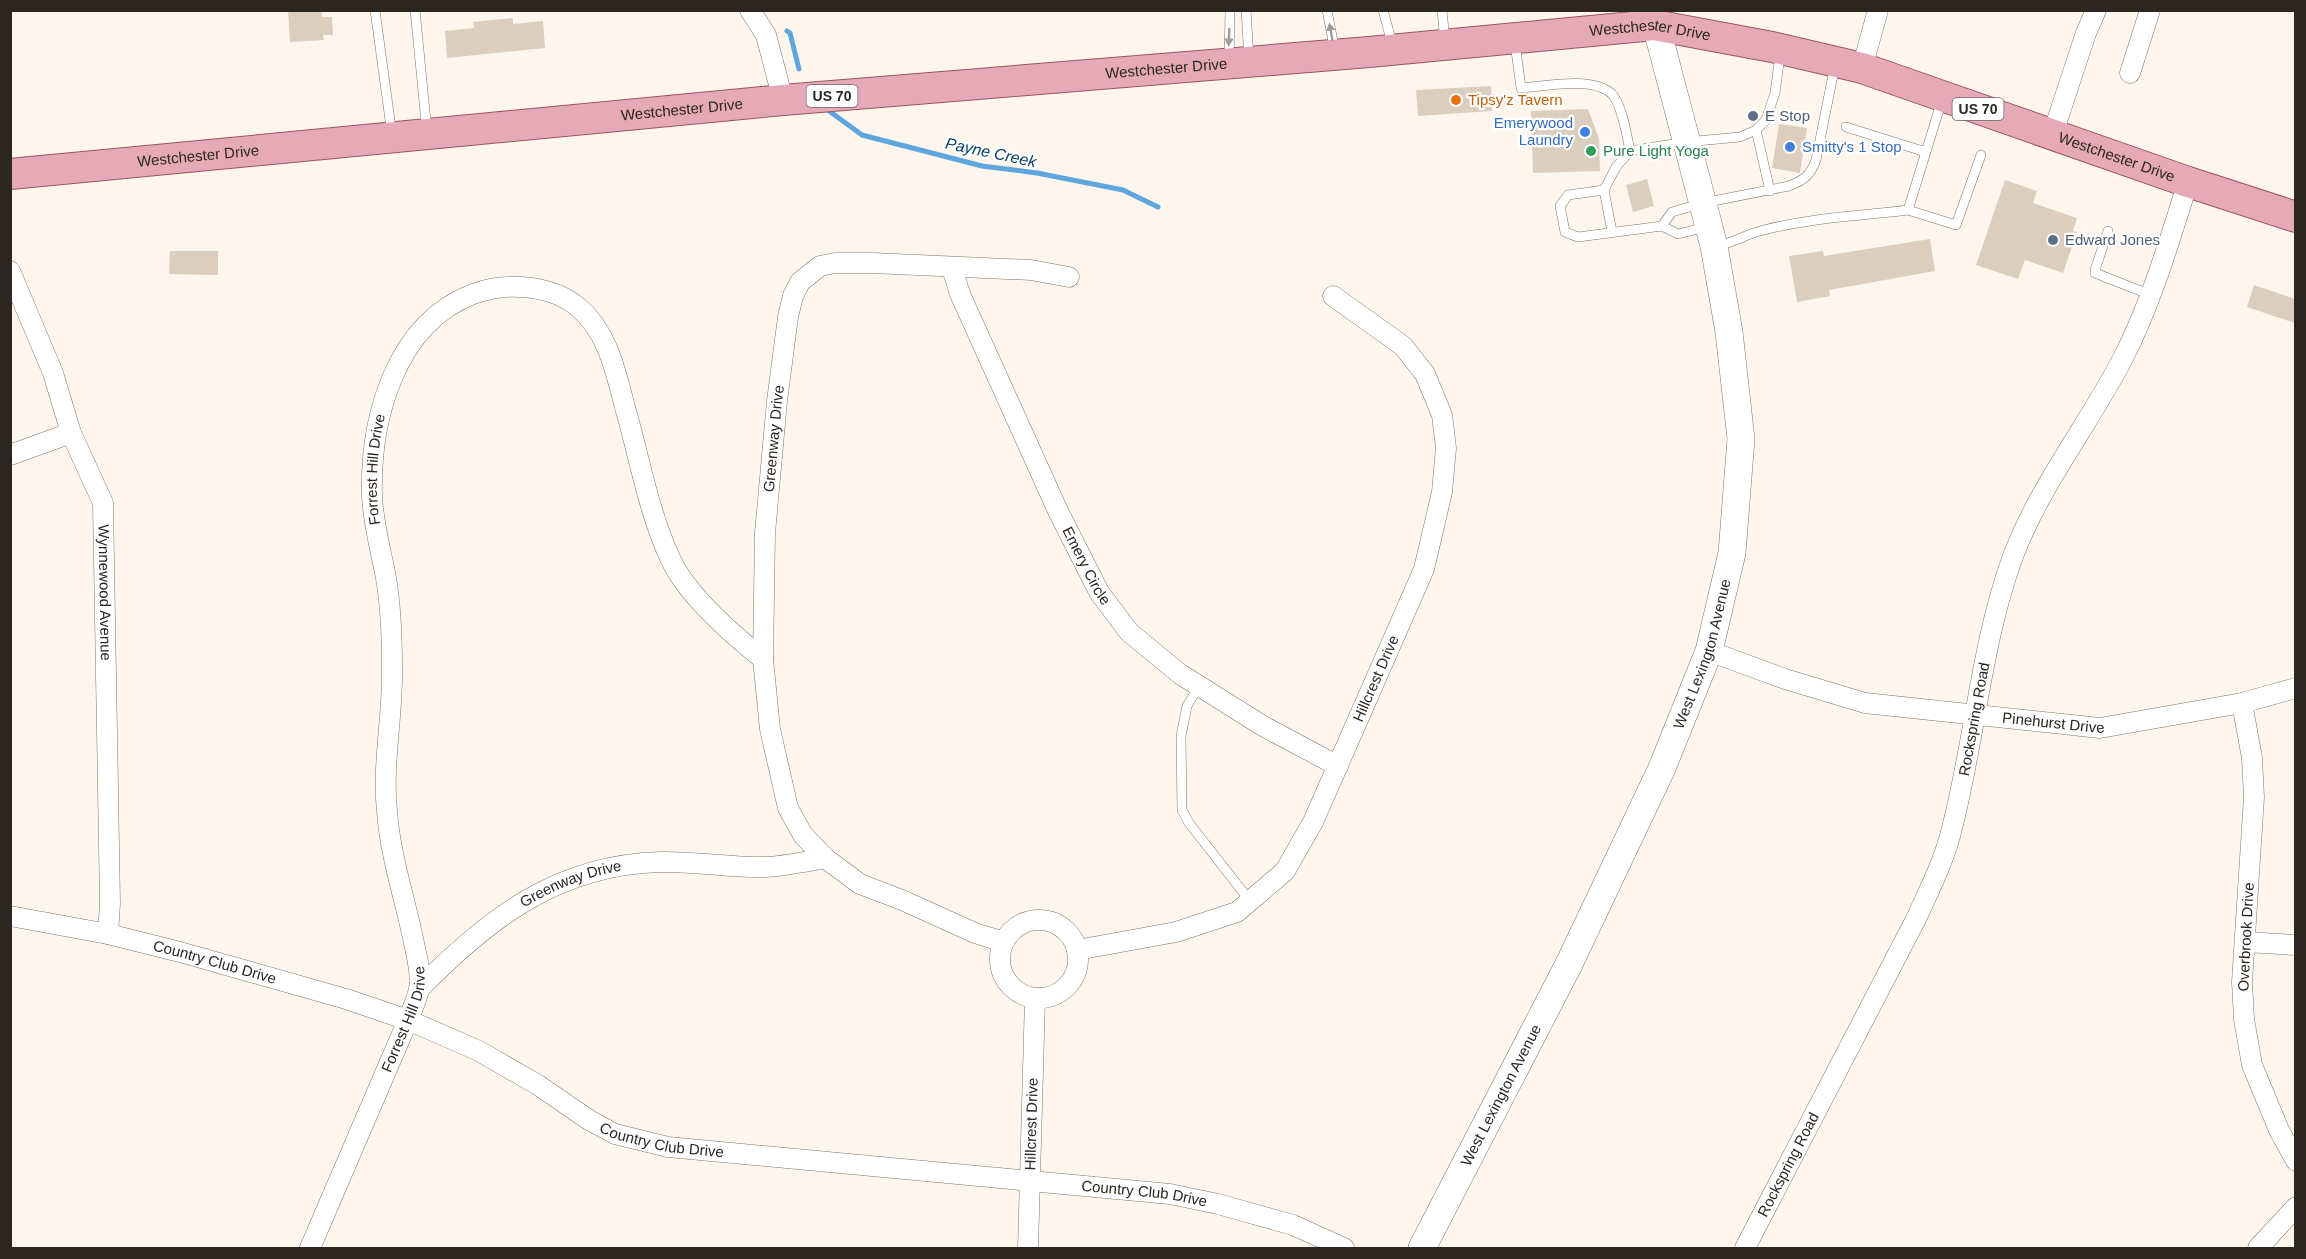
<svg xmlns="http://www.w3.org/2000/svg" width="2306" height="1259" font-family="Arial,sans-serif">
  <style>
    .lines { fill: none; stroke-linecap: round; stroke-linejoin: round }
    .stream { stroke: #5ea6dd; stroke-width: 5 }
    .building { fill: #dbcebe }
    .lane-casing { stroke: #817667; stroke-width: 10 }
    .street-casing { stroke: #817667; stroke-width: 21 }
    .secondary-casing { stroke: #817667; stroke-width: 28 }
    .primary-casing { stroke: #9a5564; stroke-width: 32 }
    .lane { stroke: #fff; stroke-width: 9 }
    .street { stroke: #fff; stroke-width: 20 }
    .secondary { stroke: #fff; stroke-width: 27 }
    .primary { stroke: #e6a9b8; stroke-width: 30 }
    .oneway { fill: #a09d9b }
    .food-dot { fill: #e8710a; stroke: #fff; stroke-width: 2 }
    .service-dot { fill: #5c6f8a; stroke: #fff; stroke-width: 2 }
    .shop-dot { fill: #3f7fe0; stroke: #fff; stroke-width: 2 }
    .leisure-dot { fill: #2e9e5b; stroke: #fff; stroke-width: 2 }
    .labels { text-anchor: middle; stroke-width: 4.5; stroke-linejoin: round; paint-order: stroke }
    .shield { fill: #fff; stroke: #6b6763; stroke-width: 1.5 }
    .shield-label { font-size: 14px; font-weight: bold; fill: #2b2620 }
    .street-label { font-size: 15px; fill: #2b2620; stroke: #fff }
    .food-label { font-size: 15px; fill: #c56008; stroke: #fff; text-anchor: start }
    .service-label { font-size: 15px; fill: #4e5e75; stroke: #fff; text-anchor: start }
    .shop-label { font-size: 15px; fill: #366cbe; stroke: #fff; text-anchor: end }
    .leisure-label { font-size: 15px; fill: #27864d; stroke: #fff; text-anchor: start }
    .water-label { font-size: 16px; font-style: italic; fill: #094267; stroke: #fff }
  </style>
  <rect width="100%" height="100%" fill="#fef6ec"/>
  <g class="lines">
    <path class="stream" d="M787,31l3,2 9,36
      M825,108l37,27 120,31 55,7 86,17 35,17"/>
  </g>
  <path class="building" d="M288,10h33l1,7h10l1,18h-10l1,5 -34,2z
    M513,18v6l30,-3 2,27 -98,10 -2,-27 29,-3 -1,-6z
    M1491,86l1,25 -74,5 -2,-26z
    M1588,109l11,30 1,32 -67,2 -2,-62z
    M1779,124l28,4 -7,45 -28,-5z
    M1647,179l7,27 -21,6 -7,-27z
    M2005,180l32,11 -4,12 44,15 -4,13 4,1 -14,41 -38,-13 -7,19 -42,-14z
    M1930,239l5,32 -106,19 1,6 -33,6 -8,-46 34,-5 1,5z
    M170,251h48v24l-49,-1z
    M2254,285l41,14v24l-48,-16z"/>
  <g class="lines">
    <defs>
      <path id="lane" d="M375,10l17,125
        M415,10l12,122
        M1246,10l3,49
        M1327,10l8,42
        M1383,10l10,37
        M1442,10l3,31
        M1515,43l6,45c24,-2 72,-12 91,6 10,11 15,42 18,57l56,-9 54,-5 16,-7 10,-10 9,-27 5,-38
        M1229,59l1,-49
        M1846,127l80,25
        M1756,130l14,61
        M1630,151l-14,16 -12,23 -36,5 -8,11 5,26 13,5 84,-11
        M1604,190l8,42
        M1908,210l48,15 25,-70
        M1706,227l-28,7 -16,-8 10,-14 31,-9 86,-17c15,-6 21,-10 27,-26l19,-95
        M2108,231l-13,39v3l56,22
        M1717,246c15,-3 28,-11 43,-15 48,-13 99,-15 148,-21l34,-110
        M1199,686l-12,20 -6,30 1,74 7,13 61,78"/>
      <g id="street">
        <path d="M750,10l16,25 17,65"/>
        <path d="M1862,68l16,-58"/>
        <path d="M2130,73l20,-63"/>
        <path d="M2053,133l33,-100 10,-23"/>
        <path id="s1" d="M952,268l8,26 98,217 41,81 30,40 51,42 83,52 75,40"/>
        <path id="s2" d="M10,271l43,102 18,60 32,70 7,400 -2,31"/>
        <path d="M10,455l61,-22"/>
        <path id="s3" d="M1709,651l76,28 80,24 235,25 142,-25 54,-15"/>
        <path d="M2242,703l10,55 2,39 -12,185 2,37 8,46 27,65 17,31"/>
        <path id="s4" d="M10,916l98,18 72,18 166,47 62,21 71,31 59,34 51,35 26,14 53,13 502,47 48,10 75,21 51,23"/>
        <circle cx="1039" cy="959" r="39"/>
        <path id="s5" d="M1004,942l-29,-9 -73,-33 -42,-16 -35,-26 -22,-23 -15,-27 -18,-79 -7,-70 2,-126 12,-132 11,-84 5,-21 7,-14 20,-16 15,-3h37l159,7 38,7"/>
        <path d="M2246,942l50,3"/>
        <path id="s6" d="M1077,950l99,-18 61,-20 48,-41 28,-49 111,-253 18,-77 4,-44 -4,-33 -17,-41 -22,-28 -70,-50"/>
        <path id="s7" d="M420,988c69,-70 137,-123 240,-126 35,-1 71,6 106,5 19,-1 39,-5 59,-9"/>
        <path id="s8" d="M310,1248l98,-228c4,-10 9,-21 11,-31 3,-16 -3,-35 -6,-51 -9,-42 -23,-84 -26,-127 -5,-47 6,-95 5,-142 0,-30 -1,-62 -6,-91 -5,-28 -13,-54 -14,-83 -2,-76 23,-171 101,-201 32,-12 77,-10 105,13 31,26 38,67 48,104 14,49 23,103 45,149 16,35 62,75 92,99"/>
        <path id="s9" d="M1028,1248l7,-249"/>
        <path id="s10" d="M1745,1248l172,-331c13,-29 28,-58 35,-89 23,-89 29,-183 60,-269 26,-71 75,-132 110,-199 29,-56 47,-118 66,-178"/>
        <path d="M2258,1248l38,-41"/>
      </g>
      <g id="secondary">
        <path id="s11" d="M1422,1248l147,-284 93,-196 47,-117 23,-98 9,-114 -12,-107 -15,-86 -62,-236"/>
      </g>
      <g id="primary">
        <path id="s12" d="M10,174l773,-74 586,-48 285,-27 118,22 90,21 326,114 108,35"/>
      </g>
    </defs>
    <use href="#lane" class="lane-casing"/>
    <use href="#street" class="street-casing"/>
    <use href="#secondary" class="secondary-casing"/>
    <use href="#primary" class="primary-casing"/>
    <use href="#lane" class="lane"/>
    <use href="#street" class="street"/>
    <use href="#secondary" class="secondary"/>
    <use href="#primary" class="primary"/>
  </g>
  <defs><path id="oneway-solid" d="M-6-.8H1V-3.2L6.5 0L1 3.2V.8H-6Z" transform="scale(1.5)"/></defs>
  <g class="oneway">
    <use href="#oneway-solid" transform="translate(1331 32) rotate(-100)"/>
    <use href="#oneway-solid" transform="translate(1229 37) rotate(92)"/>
  </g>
  <circle class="food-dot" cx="1456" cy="100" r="6"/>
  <g class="service-dot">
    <circle cx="1753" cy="116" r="6"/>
    <circle cx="2053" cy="240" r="6"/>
  </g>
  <g class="shop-dot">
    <circle cx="1585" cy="132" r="6"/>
    <circle cx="1790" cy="147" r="6"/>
  </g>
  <circle class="leisure-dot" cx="1591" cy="151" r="6"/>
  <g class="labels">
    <g class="shield">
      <rect x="806.5" y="85" width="51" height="22" rx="4.5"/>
      <rect x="1952.5" y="98" width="51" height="22" rx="4.5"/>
    </g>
    <g class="shield-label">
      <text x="832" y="101">US 70</text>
      <text x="1978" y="114">US 70</text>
    </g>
    <g class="street-label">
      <text dy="5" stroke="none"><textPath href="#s12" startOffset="1647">Westchester Drive</textPath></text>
      <text dy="5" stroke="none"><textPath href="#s12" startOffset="1161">Westchester Drive</textPath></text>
      <text dy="5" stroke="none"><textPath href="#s12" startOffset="675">Westchester Drive</textPath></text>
      <text dy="5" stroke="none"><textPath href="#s12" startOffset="189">Westchester Drive</textPath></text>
      <text dy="5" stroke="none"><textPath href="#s12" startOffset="2133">Westchester Drive</textPath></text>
      <text dy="5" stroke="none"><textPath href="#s5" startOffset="634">Greenway Drive</textPath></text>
      <text dy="5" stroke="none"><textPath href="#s8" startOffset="806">Forrest Hill Drive</textPath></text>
      <text dy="5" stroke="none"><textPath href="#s1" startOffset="327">Emery Circle</textPath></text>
      <text dy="5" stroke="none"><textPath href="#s2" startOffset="340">Wynnewood Avenue</textPath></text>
      <text dy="5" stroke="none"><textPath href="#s11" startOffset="658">West Lexington Avenue</textPath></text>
      <text dy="5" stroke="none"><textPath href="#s6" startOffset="441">Hillcrest Drive</textPath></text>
      <text dy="5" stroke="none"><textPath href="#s10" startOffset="580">Rockspring Road</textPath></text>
      <text dy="5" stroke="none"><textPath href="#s3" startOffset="354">Pinehurst Drive</textPath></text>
      <text dy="5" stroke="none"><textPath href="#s7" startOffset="186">Greenway Drive</textPath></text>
      <text transform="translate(2246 937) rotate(-87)" y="5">Overbrook Drive</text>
      <text dy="5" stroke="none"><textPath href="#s4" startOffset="210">Country Club Drive</textPath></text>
      <text dy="5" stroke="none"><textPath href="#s8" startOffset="248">Forrest Hill Drive</textPath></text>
      <text dy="5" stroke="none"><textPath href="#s11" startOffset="172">West Lexington Avenue</textPath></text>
      <text dy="5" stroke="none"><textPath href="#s9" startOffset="124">Hillcrest Drive</textPath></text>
      <text dy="5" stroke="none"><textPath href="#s4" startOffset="696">Country Club Drive</textPath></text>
      <text dy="5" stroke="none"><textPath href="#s10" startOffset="94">Rockspring Road</textPath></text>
      <text dy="5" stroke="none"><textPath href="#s4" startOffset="1182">Country Club Drive</textPath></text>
    </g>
    <g class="food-label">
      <text x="1468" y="105">Tipsy'z Tavern</text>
    </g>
    <g class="service-label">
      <text x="1765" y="121">E Stop</text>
      <text x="2065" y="245">Edward Jones</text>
    </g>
    <g class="shop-label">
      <text x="1573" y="128">Emerywood<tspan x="1573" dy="17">Laundry</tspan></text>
      <text x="1802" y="152" text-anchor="start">Smitty's 1 Stop</text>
    </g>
    <g class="leisure-label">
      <text x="1603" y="156">Pure Light Yoga</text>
    </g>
    <g class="water-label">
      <text transform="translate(991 152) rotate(12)" y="6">Payne Creek</text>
    </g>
  </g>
  <rect width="2306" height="1259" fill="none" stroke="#2b2620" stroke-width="24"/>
</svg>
